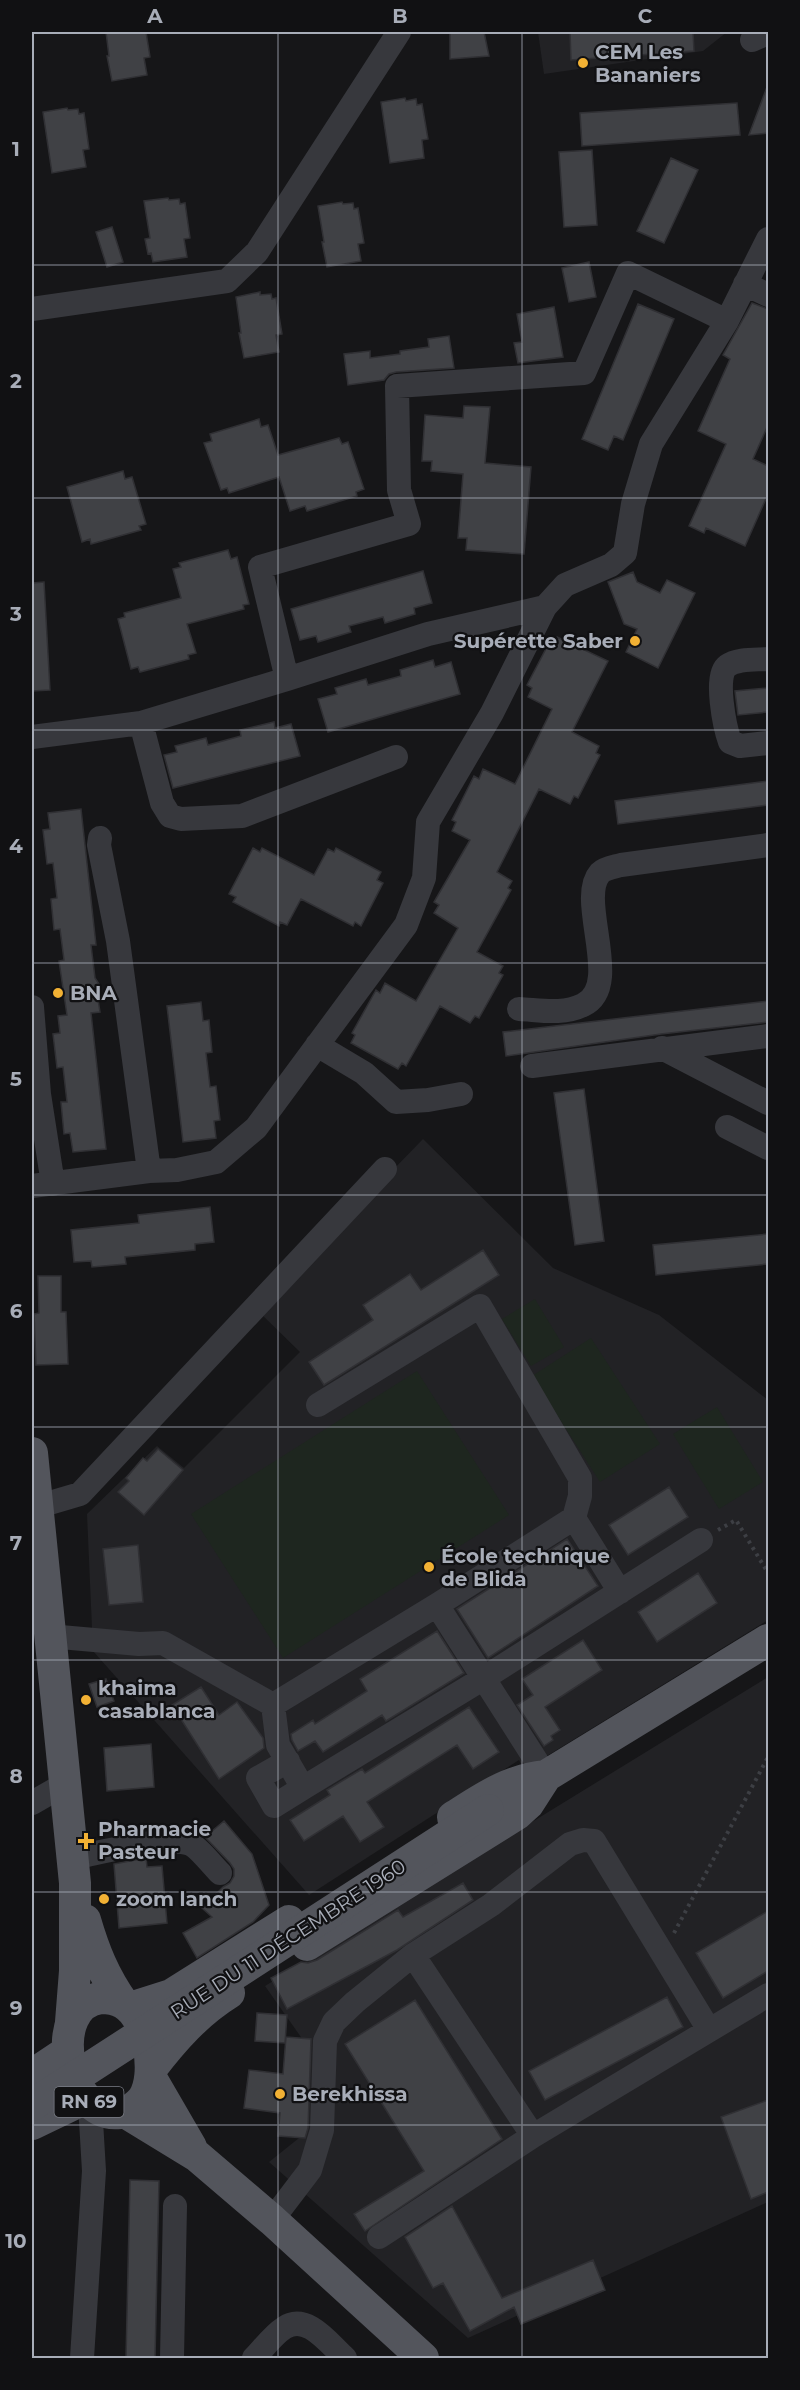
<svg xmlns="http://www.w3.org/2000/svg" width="800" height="2390" font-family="Montserrat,sans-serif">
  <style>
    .built { fill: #222225 }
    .green { fill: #1e261f }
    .building { fill: #404145; stroke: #303034; stroke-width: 1.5 }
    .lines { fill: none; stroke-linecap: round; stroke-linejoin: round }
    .path { stroke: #3d3f44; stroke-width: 4; stroke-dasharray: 3 4.5; stroke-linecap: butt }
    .minor { stroke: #37383d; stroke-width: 24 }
    .major { stroke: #53555c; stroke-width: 32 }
    .major-bridge { stroke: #53555c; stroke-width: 32 }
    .grid { fill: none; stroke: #a8adb8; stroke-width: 1.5; stroke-opacity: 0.55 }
    .poi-dot { fill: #f2b134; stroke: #111113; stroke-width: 2 }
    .labels { text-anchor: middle; stroke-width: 4.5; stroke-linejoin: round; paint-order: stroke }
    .shield { fill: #111113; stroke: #7b7e86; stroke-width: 1.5 }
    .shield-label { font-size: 18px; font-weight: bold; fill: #a8adb8 }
    .poi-label { font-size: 20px; font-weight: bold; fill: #a8adb8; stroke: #111113; text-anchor: start }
    .street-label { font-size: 20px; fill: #a8adb8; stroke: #111113 }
    .neatline { fill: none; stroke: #a8adb8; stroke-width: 2 }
    .grid-label { font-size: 20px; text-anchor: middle; font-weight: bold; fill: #a8adb8 }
  </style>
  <rect width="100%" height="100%" fill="#161618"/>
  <path class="built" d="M538,32h189l-24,19 -159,23z
    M423,1139l130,129 106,47 109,85v220l-244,150 -5,-10 -210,135 -216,-244 -6,-137 70,-68 27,22 116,-116 -43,-42z
    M768,1677v525l-300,136 -199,-176 30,-24 4,-98 -38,-54z"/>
  <path class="green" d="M535,1299l29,48 -33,19 -29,-47z
    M591,1338l69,106 -60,38 -68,-106z
    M417,1371l92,144 -226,143 -92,-144z
    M717,1407l46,75 -44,27 -46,-75z"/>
  <path class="building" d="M106,32h40l4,25 -6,1 3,17 -35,6 -5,-25h2z
    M450,32h34l5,24 -39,3z
    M570,32h123l1,19 -123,9z
    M767,87h1v46l-19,2z
    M405,98l1,3 10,-2 1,6 5,-1 6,35 -6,1 2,18 -34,5 -9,-61z
    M737,103l3,32 -158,11 -2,-33z
    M67,108l1,2 10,-1 1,5 5,-1 5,36 -6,1 3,17 -34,6 -9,-61z
    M592,150l5,75 -33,2 -5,-75z
    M671,158l27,12 -34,73 -27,-12z
    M168,198l1,2 10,-1 1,5 5,-1 5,35 -6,1 3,18 -34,5 -2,-9 -3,1 -3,-15 5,-1 -6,-37z
    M342,202l1,2 10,-1 1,6 4,-1 6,35 -6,1 3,17 -34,6 -5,-25h2l-6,-36z
    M112,227l11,35 -16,5 -11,-35z
    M589,262l7,35 -27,5 -7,-34z
    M260,292v3l11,-1 1,5 4,-1 6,36 -6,1 3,17 -35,6 -5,-25h2l-5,-36z
    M752,303l16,6v116l-15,34 15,7v28l-23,52 -39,-18 -2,5 -15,-7 37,-82 -28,-13 32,-72 -7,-4z
    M638,304l36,15 -51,121 -9,-4 -6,14 -26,-11z
    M554,307l9,50 -45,6 -4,-20 8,-1 -5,-28z
    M449,336l5,32 -58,4 -7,2 -5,6 -36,5 -4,-31 26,-3v7l30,-4v-3l29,-4 -1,-8z
    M464,406l26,1 -5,56 46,4 -7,87 -58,-4 1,-12h-9l5,-64 -32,-3 1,-10h-10l3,-46 38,3z
    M259,419l2,8 7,-2 10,30 61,-17 3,6 6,-2 16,47 -8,3 1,4 -50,15 -2,-5 -15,5 -11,-34 -50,16 -2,-5 -6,2 -17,-47 8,-2 -2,-7z
    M123,471l2,8 7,-2 14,47 -7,2 2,4 -50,14 -1,-5 -8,3 -15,-55z
    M228,550l3,9 6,-2 12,47 -6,1 1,4 -57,15 9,29 -8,2 1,4 -49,13 -2,-5 -7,2 -13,-50 7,-2 -1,-4 57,-15 -8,-29 8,-2 -2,-4z
    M423,571l9,32 -18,5 1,6 -30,9 -2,-6 -34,9 2,6 -33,10 -2,-6 -16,4 -9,-31z
    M633,572l4,10 23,11 7,-13 28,13 -37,75 -32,-16 11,-23 -13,-5 -16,-42z
    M44,582l6,108 -18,1v-108z
    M557,637l51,24 -36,71 27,14 -3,7 4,2 -22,43 -4,-2 -4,8 -31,-15 -42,83 15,9 -4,7 3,2 -34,62 26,14 -4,7 4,2 -24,43 -4,-2 -5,7 -30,-17 -34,60 -4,-3 -4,6 -47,-26 4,-8 -3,-2 24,-43 4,3 5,-10 31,18 42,-73 -24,-15 5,-8 -5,-3 36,-62 -18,-9 4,-9 -4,-2 22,-44 5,3 4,-10 32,15 37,-75 -24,-12 4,-9 -5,-3 22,-42 4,2z
    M433,660l2,7 16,-5 9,32 -132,38 -10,-33 19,-5 -2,-6 31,-9 2,6 33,-9 -1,-6z
    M768,688v24l-30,3 -3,-24z
    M274,722l1,6 16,-4 9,32 -127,32 -9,-33 13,-3 -2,-6 31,-8 2,7 33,-9 -1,-6z
    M768,781v24l-150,19 -3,-23z
    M81,809l15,136h-5l4,33 4,6 -2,9 3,19 -9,1 15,136 -33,3 -3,-19 -6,1 -3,-32h6l-4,-35 -6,1 -4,-34 7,-1 -2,-17 9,-1 -8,-54 5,-1 -4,-31 -6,1 -3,-31 6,-1 -4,-35 -6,1 -4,-34 7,-1 -2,-16z
    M253,848l7,4 2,-4 52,27 14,-26 6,3 2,-4 45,24 -4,8 6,3 -22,43 -6,-4 -2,4 -52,-27 -14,26 -7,-3 -1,4 -46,-24 3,-5 -7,-3z
    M768,1001v21l-107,12 -155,22 -3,-24z
    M201,1002l2,19 6,-1 3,32 -6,1 4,34 6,-1 4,34 -6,1 2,17 -33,4 -16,-136z
    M584,1089l20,152 -29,4 -21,-152z
    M210,1207l4,35 -19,2v6l-70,7 1,7 -34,3 -1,-6 -17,1 -3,-32 68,-7 -1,-8z
    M768,1234v30l-112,11 -3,-30z
    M483,1250l16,25 -175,110 -15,-23 64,-42 -10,-15 47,-31 11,16z
    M38,1276h23v36h5l2,52 -32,1 -2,-51 5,-1z
    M158,1449l25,21 -39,45 -26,-23 11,-11 -3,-3 17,-20 4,3z
    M669,1487l19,30 -60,38 -19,-30z
    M567,1539l31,47 -110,72 -31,-49z
    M138,1545l5,57 -34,3 -6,-56z
    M698,1573l19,30 -60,39 -19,-30z
    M437,1631l27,42 -78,48 -4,-6 -59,37 -8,-11 -17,10 -6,-11 -1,-6 22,-14 2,4 52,-33 -7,-12z
    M583,1640l19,30 -57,37 15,23 -9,6 2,4 -9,6 -27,-41 16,-10 -11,-16z
    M106,1679l8,22 -17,6 -8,-23z
    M201,1687l18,28 18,-13 26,36 1,10 -45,31 -47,-74z
    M469,1707l30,45 -26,17 -16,-24 -90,57 17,25 -24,15 -17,-26 -39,25 -14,-21 40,-25 -3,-5 35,-21 3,4z
    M151,1744l3,43 -47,4 -3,-43z
    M224,1821l28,33 17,51 -16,17 -56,36 -14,-25 29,-16 -10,-9 21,-21 7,-4 4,-7v-7l-4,-6 -25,-26z
    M146,1858l1,9 15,-1 5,57 -48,5 -5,-64z
    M463,1883l10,17 -76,50 -110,59 -16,-31 30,-16 7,1 9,-3 81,-50 5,7z
    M768,1911v60l-45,27 -27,-45z
    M667,1997l16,30 -138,73 -16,-29z
    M415,2000l87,139 -137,92 -11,-17 70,-43 -79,-127z
    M257,2013l30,2 -2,28 -30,-2z
    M286,2037l25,2 -3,89 -3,10 -27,-2 2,-23 -36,-5 5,-38 34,4z
    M768,2100v92l-17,7 -30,-82z
    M130,2180l29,1 -4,177h-29z
    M452,2206l50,92 91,-38 12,30 -84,34 -7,-17 -44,24 -27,-48 -10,5 -28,-51z"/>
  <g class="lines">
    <path class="path" d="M718,1530l18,-10 32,53
      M674,1933l94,-176"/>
    <path class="minor" d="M752,40l16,-7
      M745,284l23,11
      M32,309l195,-28 30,-29 142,-220
      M768,659c-12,1 -30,-1 -41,7 -13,9 -2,62 3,76l10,4 28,-3
      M287,679l-27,-112 149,-43 -10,-34 -2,-104 187,-13 44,-100 99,48
      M141,723l21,80 8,13 11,3 61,-3 154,-59
      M32,737l109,-14 146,-44 141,-45 117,-27
      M100,838l-1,7 19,96 31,230
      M32,1007l7,87 14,90
      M519,1009c21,1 44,6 64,-4 41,-19 -7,-105 17,-132 5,-5 14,-6 21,-8l147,-20
      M317,1045l47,28 32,29 32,-2 33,-6
      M662,1048l106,55
      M532,1066l236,-30
      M727,1127l41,21
      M32,1186l117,-15 28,-1 39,-8 40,-34 150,-203 18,-47 4,-56 64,-109 53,-106 20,-22 46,-20 14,-12 8,-49 18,-60 76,-123 41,-82
      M318,1405l162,-99 100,172v18l-6,22
      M36,1507l44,-13 305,-325
      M437,1605l109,171
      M49,1636l90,8 24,-1 110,62 164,-100 137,-87 46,74
      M273,1705l5,40 25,43 181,-110 217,-138
      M288,1761l-30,17 16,28 29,-18
      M32,1803l33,-19
      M72,1858c26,-5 96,-23 118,-14 8,3 23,22 30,29
      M413,1955l120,181
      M272,2220l38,-50 12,-40 3,-89 9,-19 21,-20 58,-47 78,-50 79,-61 13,-4 11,1 115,189
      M379,2237l154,-101 235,-141
      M82,2358l12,-187 -4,-67
      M172,2358l3,-152
      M254,2358c9,-9 19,-23 30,-30 23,-16 46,17 61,30"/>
    <path class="major" d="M32,1453l43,430v88l-4,51
      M528,1787l240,-147
      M453,1817c32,-20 55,-37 93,-41
      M85,1920c9,31 19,56 38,83
      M307,1945l210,-131 11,-10 18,-28
      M101,1998c8,0 15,1 22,5 26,15 36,72 20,96 -6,7 -14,13 -23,14 -54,7 -75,-109 -19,-115z
      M130,2008l41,-13 118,-74
      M151,2069c23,-30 46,-56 78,-76
      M32,2075l36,-24
      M151,2078l40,69
      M125,2112l72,44 75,64 151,138
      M32,2124l54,-26"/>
    <path class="major-bridge" d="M32,2105l456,-295"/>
  </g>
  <path class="grid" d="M278,32v2326M522,32v2326M32,265h736M32,498h736M32,730h736M32,963h736M32,1195h736M32,1427h736M32,1660h736M32,1892h736M32,2125h736"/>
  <g class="poi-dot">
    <circle cx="583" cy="63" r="6"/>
    <circle cx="635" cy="641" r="6"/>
    <circle cx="58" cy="993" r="6"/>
    <circle cx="429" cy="1567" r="6"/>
    <circle cx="86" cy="1700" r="6"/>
    <path d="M83 1832h6v6h6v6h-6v6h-6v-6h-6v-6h6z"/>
    <circle cx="104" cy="1899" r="6"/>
    <circle cx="280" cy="2094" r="6"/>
  </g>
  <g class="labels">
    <rect class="shield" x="54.5" y="2087" width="69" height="30" rx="4.5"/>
    <g class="shield-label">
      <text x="89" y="2108">RN 69</text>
    </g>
    <g class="poi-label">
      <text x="595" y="59">CEM Les<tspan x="595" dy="23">Bananiers</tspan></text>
      <text x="623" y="648" text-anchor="end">Supérette Saber</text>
      <text x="70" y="1000">BNA</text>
      <text x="441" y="1563">École technique<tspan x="441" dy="23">de Blida</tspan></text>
      <text x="98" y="1695">khaima<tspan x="98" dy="23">casablanca</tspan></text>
      <text x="98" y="1836">Pharmacie<tspan x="98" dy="23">Pasteur</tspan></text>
      <text x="116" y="1906">zoom lanch</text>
      <text x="292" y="2101">Berekhissa</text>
    </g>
    <g class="street-label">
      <text transform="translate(288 1939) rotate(-33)" y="7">RUE DU 11 DÉCEMBRE 1960</text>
    </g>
  </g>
  <rect width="800" height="2390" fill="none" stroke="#111113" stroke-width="66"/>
  <rect x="33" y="33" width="734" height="2324" class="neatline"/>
  <g class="grid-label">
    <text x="155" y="23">A</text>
    <text x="400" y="23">B</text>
    <text x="645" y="23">C</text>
    <text x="16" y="156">1</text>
    <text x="16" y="388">2</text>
    <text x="16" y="621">3</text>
    <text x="16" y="853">4</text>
    <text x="16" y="1086">5</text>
    <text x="16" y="1318">6</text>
    <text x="16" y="1550">7</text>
    <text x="16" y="1783">8</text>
    <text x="16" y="2015">9</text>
    <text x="16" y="2248">10</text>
  </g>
</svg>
